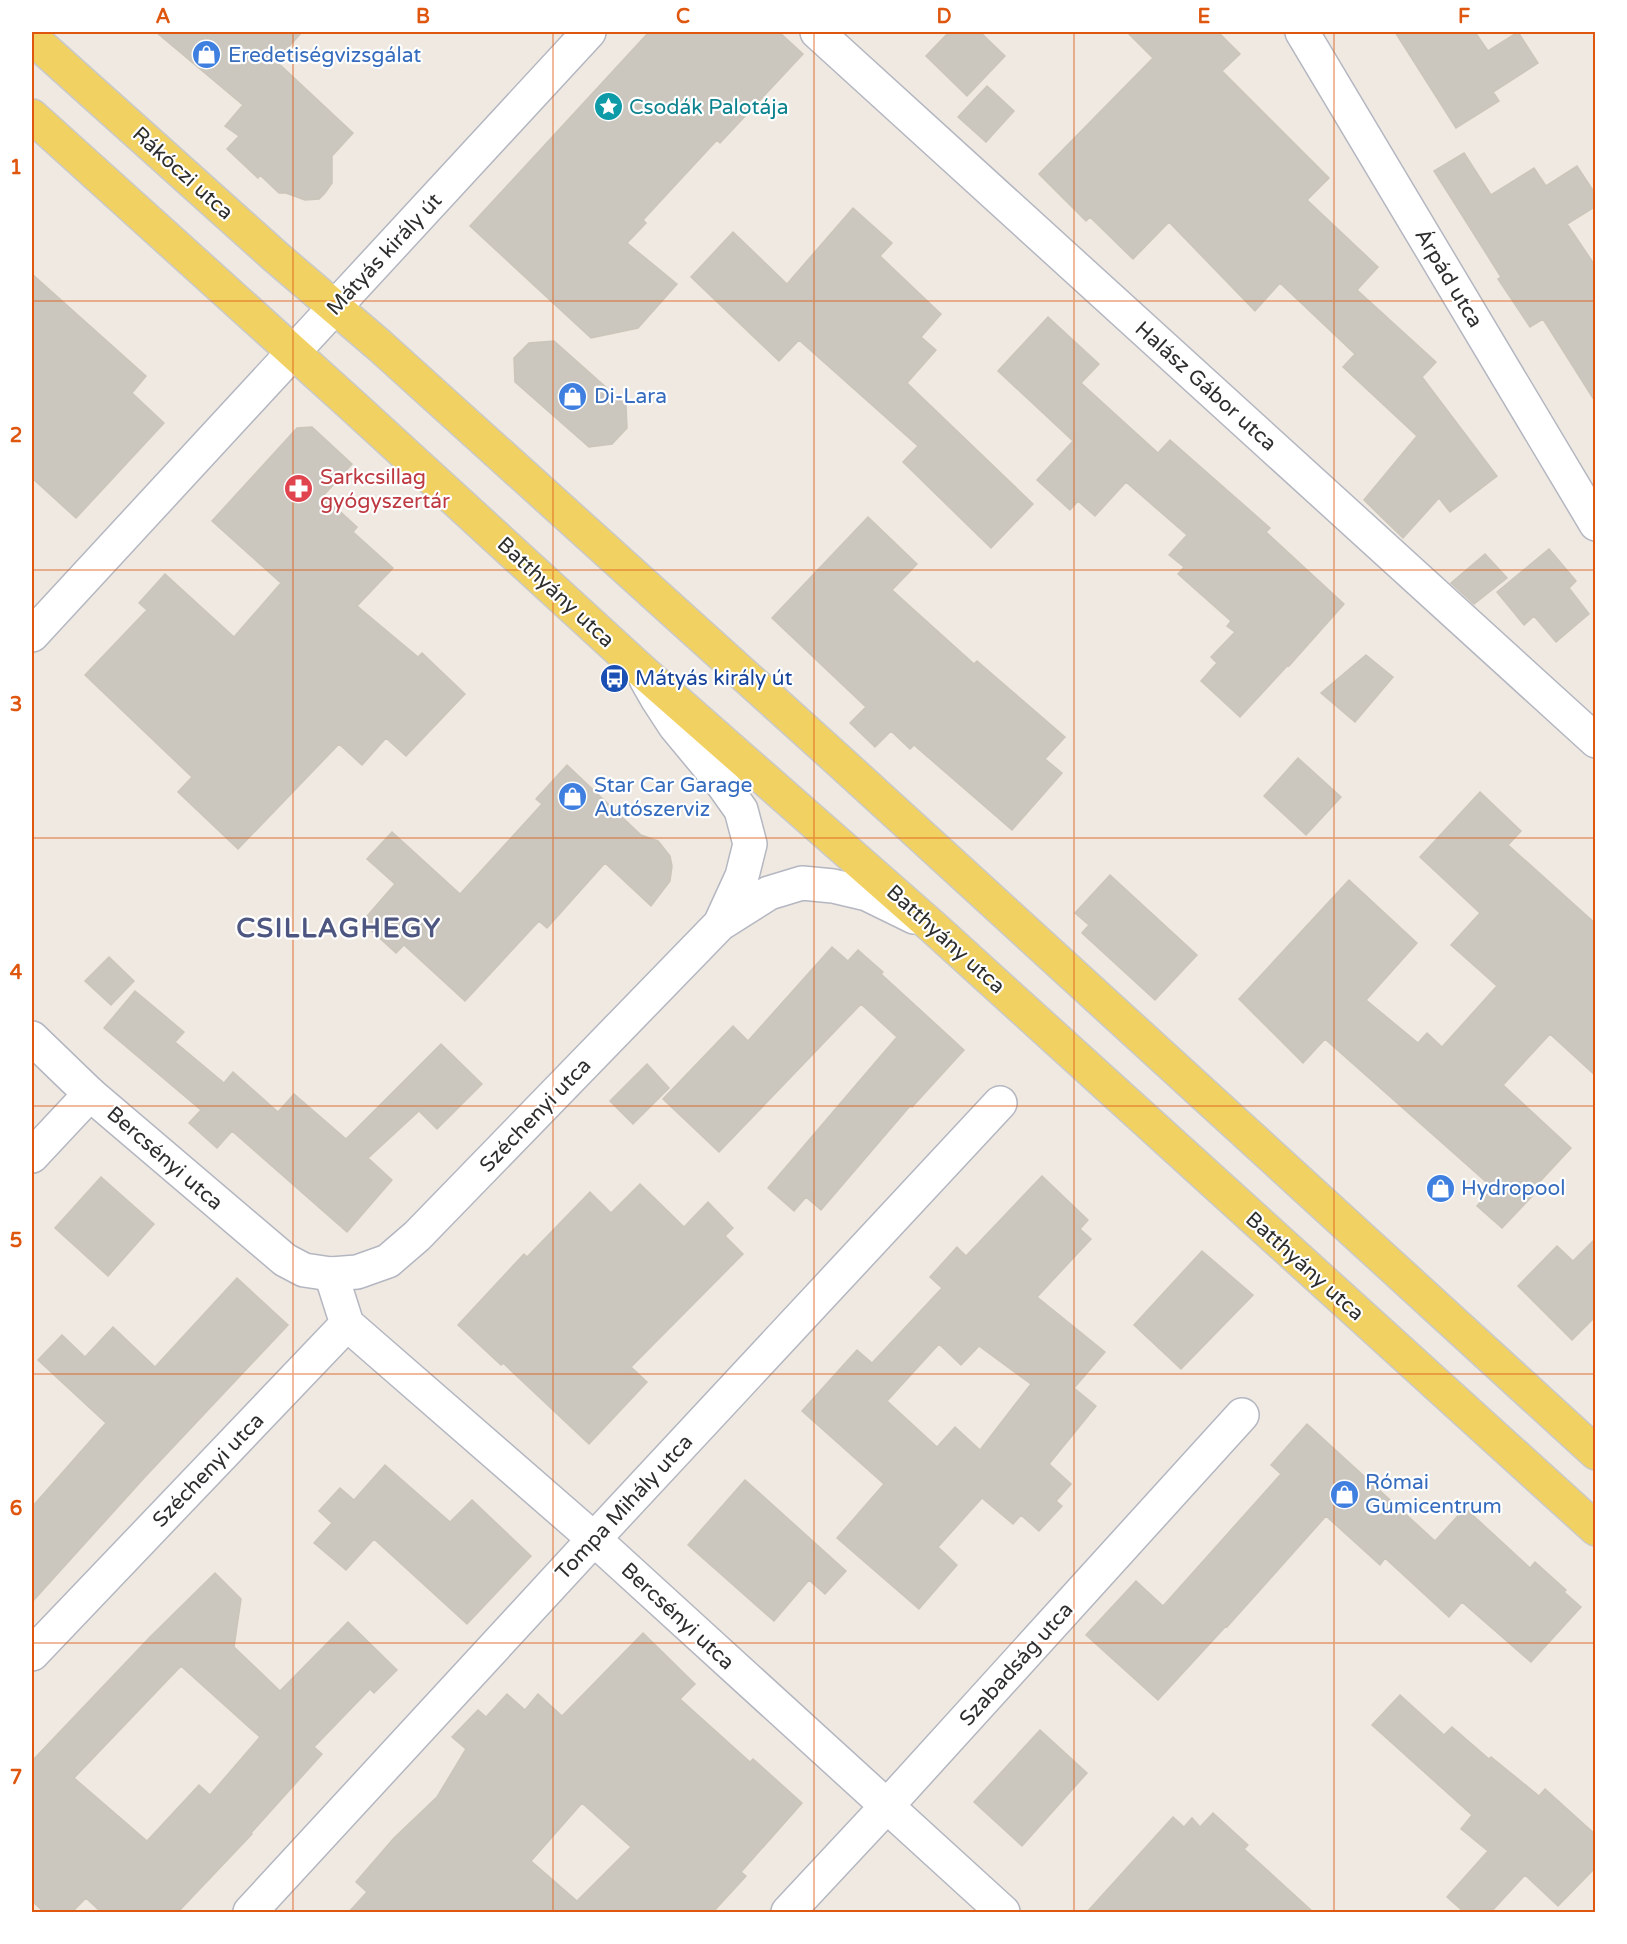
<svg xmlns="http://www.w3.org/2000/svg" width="1627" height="1944" font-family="'Varela Round',sans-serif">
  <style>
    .building { fill: #cbc7bf; stroke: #cbc5ba; stroke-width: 1.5; fill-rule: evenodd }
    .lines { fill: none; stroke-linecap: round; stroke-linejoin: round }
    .minor-casing { stroke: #b4b7c1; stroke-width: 36 }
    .tertiary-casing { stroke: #b4b7c1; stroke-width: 36 }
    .primary-casing { stroke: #c9c9c9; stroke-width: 36 }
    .minor { stroke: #fff; stroke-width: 33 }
    .tertiary { stroke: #fff; stroke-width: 33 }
    .primary { stroke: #f2d163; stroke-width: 33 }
    .grid { fill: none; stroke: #df570e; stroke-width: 1.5; stroke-opacity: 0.55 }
    .labels { text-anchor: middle; stroke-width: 4.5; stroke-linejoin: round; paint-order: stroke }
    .shop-label { font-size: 21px; fill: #366cbe; stroke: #fff; text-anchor: start }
    .culture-label { font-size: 21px; fill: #0d838f; stroke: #fff; text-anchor: start }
    .street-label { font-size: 21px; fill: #2e2e2e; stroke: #fff }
    .health-label { font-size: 21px; fill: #be3a42; stroke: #fff; text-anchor: start }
    .transit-label { font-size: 21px; fill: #164399; stroke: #fff; text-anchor: start }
    .district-label { font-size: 27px; font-weight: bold; letter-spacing: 1.5px; fill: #4d5680; stroke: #fff }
    .neatline { fill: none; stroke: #df570e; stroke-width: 2 }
    .grid-label { font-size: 20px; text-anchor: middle; font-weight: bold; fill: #df570e }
  </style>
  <rect width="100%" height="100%" fill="#efe9e1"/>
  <path class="building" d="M156,32h146l-26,29 77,72 -21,23v27l-7,10 -6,6 -14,1 -19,-7h-7l-19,-18 -2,3 -31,-29 12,-13 -14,-10 18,-21z
    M649,32h130l24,22 -83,89 -3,-3 -74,80 3,3 -19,20 50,41 -39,44 -47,10 -121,-112z
    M949,32h31l25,24 -38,40 -41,-40z
    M1127,32h91l22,22 -18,17 107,107 -22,22 71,67 -21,23 79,72 -14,15 75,99 -47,36 -11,-14 -36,40 -39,-38 53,-64 -74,-69 12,-13 -75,-71 -25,28 -86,-89 -36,37 -43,-42 -4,4 -47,-47 114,-116z
    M1395,32h80l13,19 30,-19 20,31 -45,29 6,9 -43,27z
    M987,86l27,25 -28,31 -28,-25z
    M1464,153l27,42 43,-27 12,18 31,-20 19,29v11l-29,18 29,43v136l-53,-84 -13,8 -32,-48 3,-2 -67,-106z
    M853,208l39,35 -12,13 61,58 -20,23 15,13 -29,33 126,121 -42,44 -88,-86 15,-16 -119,-106 -20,21 -88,-84 42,-45 54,52z
    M32,274l114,102 -14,17 32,30 -88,95 -44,-40z
    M1048,317l51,47 -18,19 77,70 12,-13 100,88 -4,4 78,72 -55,62 -1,-1 -48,52 -39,-36 16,-18 -6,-6 24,-25 -8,-6 4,-5 -53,-47 6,-7 -15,-12 18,-20 -61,-53 -31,34 -17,-15 -8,9 -33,-30 36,-39 -75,-70z
    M554,341l72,64 1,23 -15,16 -23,3 -74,-65 -1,-24 15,-15z
    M312,427l40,37 -29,32 34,31 -4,5 40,36 -36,38 61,51 4,-4 43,41 -59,62 -20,-18 -24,27 -23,-21 -101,105 -60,-57 14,-15 -107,-102 62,-65 -8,-7 26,-29 69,63 47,-54 -69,-62 85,-93z
    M868,517l49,47 -25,26 82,74 3,-3 88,76 -20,22 17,14 -50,57 -98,-85 -4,4 -19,-18 -16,16 -25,-24 16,-16 -94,-89z
    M1549,549l27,32 -7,7 20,26 -33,28 -22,-26 -10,9 -27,-33z
    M1485,554l22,24 -33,26 -23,-21z
    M1366,655l27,22 -38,45 -34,-29z
    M1298,758l43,39 -35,38 -42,-39z
    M567,765l74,70 17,6 12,15 2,10 -2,15 -19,25 -46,-43 -58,65 -8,-7 -74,80 -61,-56 -8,8 -34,-31 33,-38 -28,-25 25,-27 68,62 82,-90 -6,-5z
    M1480,792l41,39 -13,14 88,79v152l-46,-42 -47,51 68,63 -37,40 3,3 -35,37 -25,-22 16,-18 -168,-149 -22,24 -64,-64 110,-119 68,63 -51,57 52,43 9,-10 15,14 55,-61 -46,-41 29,-32 -60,-56z
    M1110,875l87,80 -42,45 -73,-67 7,-8 -14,-12z
    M832,947l16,14 10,-11 25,22 -2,2 83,76 -52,57 -2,-1 -89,104 -15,-13 -12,14 -26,-23 129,-151 -36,-33 -142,148 -56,-53 70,-73 15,15z
    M109,957l25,24 -23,24 -26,-24z
    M135,991l49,41 -9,10 49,41 9,-11 45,40 16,-18 52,45 95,-95 41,40 -45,45 -18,-18 -51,47 24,22 -45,52 -115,-101 -15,17 -28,-25 12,-13 -97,-82z
    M647,1064l22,24 -36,36 -23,-23z
    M1042,1176l46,44 -8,9 11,10 -54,58 68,55 -31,36 22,18 -47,58 22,20 -15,17 6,5 -23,25 -18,-16 -8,9 -31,-26 -44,49 19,18 -38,44 -82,-71 47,-54 -82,-73 55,-61 15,13 70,-75 -12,-11 27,-30 9,9zM939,1344l22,21 18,-19 52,38 -51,66 -25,-23 -18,20 -50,-46z
    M101,1177l53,47 -46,52 -53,-48z
    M640,1184l44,43 24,-25 25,26 -8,8 18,18 -112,113 16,15 -58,62 -86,-81 -2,2 -43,-40 66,-71 3,3 63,-65 21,21z
    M1596,1238v78l-24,24 -54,-54 39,-40 16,15z
    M1202,1251l51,44 -72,74 -47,-44z
    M237,1278l51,47 -144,153 -112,124v-95l74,-84 -68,-63 24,-25 23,22 28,-30 42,40z
    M1307,1424l128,117 30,-33 65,60 5,-6 31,28 -2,2 17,15 -50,55 -69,-60 -13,15 -64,-59 -5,7 -54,-49 -99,111 -1,-1 -68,74 -72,-65 50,-54 27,25 118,-132 -10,-9z
    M385,1465l65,57 22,-22 59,56 -64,68 -93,-85 -28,31 -32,-27 18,-20 -13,-12 21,-23 14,12z
    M745,1480l101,91 -21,23 -16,-14 -35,41 -86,-76z
    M215,1573l26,26 -7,48 46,44 68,-69 49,48 -23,23 -4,-4 -56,58 8,7 -71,79 1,1 -74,78h-77l-15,-14 -14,14h-28l-12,-11v-140l118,-124zM181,1666l79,71 -50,58 -11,-10 -52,56 -73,-63z
    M643,1633l52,51 -15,15 70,63 3,-3 49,44 -61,69 5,4 -33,36h-364l18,-20 -11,-10 38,-44 43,-41 29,-48 -14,-12 26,-27 8,7 21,-23 18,16 13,-16 24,22zM582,1803l49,44 -54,54 -46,-40z
    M1400,1695l44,40 8,-8 37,32 2,-2 48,39 6,-7 51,46v32l-38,39 -33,-31 -34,37h-27l-17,-15 41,-46 -27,-22 11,-14 -100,-90z
    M1040,1730l47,43 -65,73 -48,-44z
    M1213,1813l35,32 -4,4 69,63h-226l86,-95 11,10 8,-9 8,9z"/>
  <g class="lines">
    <defs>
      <path id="minor" d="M817,32l779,709
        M1302,32l294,492
        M32,1156l58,-62
        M347,1324l247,215 409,373
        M32,1654l315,-330 -16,-50
        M250,1912l344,-373 406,-436
        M788,1912l98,-105 356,-392"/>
      <path id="tertiary" d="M32,635l557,-603
        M646,679l12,21 17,26 44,53 22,31 9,34 -8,32 -22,48
        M32,1038l58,56 195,166 19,10 27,4 26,-2 31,-11 29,-25 303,-312 49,-31 33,-10 31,3 34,8 47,23"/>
      <path id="primary" d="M32,38l244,219 103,88 457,413 760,695
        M32,116l322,291 288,264 292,257 662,601"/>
    </defs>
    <use href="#minor" class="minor-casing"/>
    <use href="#tertiary" class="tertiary-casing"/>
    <use href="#primary" class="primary-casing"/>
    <use href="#minor" class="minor"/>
    <use href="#tertiary" class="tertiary"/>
    <use href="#primary" class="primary"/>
  </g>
  <path class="grid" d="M293,32v1880M553,32v1880M814,32v1880M1074,32v1880M1334,32v1880M32,301h1564M32,570h1564M32,838h1564M32,1106h1564M32,1374h1564M32,1643h1564"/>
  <defs>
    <symbol id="shop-disc" viewBox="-11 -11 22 22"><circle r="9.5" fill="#3f7fe0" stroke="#fff"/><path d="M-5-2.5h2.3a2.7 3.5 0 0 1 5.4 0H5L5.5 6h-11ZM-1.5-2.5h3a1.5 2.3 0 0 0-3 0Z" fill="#fff"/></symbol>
    <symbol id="sight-disc" viewBox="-11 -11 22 22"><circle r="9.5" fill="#0f9aa8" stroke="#fff"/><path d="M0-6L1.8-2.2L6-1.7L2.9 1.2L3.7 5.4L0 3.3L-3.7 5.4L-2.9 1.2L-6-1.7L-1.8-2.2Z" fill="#fff"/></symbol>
    <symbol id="pharmacy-disc" viewBox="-11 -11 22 22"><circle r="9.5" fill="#e0444e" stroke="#fff"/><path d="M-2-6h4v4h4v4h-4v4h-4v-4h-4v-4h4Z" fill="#fff"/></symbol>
    <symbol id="bus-disc" viewBox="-11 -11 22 22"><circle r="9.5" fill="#1a4fb4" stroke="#fff"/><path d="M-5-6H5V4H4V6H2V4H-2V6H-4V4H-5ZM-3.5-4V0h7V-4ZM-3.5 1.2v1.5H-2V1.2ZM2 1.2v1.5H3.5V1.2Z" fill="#fff"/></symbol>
  </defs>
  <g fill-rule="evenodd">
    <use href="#shop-disc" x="190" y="38" width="33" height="33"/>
    <use href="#sight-disc" x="592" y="90" width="33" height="33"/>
    <use href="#shop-disc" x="556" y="380" width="33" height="33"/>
    <use href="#pharmacy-disc" x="282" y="472" width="33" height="33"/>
    <use href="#bus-disc" x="598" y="662" width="33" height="33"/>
    <use href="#shop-disc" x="556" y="780" width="33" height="33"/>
    <use href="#shop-disc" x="1424" y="1172" width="33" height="33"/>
    <use href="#shop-disc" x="1328" y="1478" width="33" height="33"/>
  </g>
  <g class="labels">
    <g class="shop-label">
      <text x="228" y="62">Eredetiségvizsgálat</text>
      <text x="594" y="403">Di-Lara</text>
      <text x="594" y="792">Star Car Garage<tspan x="594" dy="24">Autószerviz</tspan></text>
      <text x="1461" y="1195">Hydropool</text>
      <text x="1365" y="1489">Római<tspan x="1365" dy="24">Gumicentrum</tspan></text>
    </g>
    <g class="culture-label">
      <text x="629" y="114">Csodák Palotája</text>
    </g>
    <g class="street-label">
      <text transform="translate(183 173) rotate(42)" y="7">Rákóczi utca</text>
      <text transform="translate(384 254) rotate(-47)" y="7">Mátyás király út</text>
      <text transform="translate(1449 278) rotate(59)" y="7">Árpád utca</text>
      <text transform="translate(1206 386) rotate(42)" y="7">Halász Gábor utca</text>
      <text transform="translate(556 592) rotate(43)" y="7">Batthyány utca</text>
      <text transform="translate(946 939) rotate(42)" y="7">Batthyány utca</text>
      <text transform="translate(535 1115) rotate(-46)" y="7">Széchenyi utca</text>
      <text transform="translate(165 1158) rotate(41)" y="7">Bercsényi utca</text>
      <text transform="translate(1305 1266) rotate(42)" y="7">Batthyány utca</text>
      <text transform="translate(208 1470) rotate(-46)" y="7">Széchenyi utca</text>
      <text transform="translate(624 1507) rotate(-47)" y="7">Tompa Mihály utca</text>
      <text transform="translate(678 1616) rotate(43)" y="7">Bercsényi utca</text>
      <text transform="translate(1016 1664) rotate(-48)" y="7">Szabadság utca</text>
    </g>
    <g class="health-label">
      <text x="320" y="484">Sarkcsillag<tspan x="320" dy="24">gyógyszertár</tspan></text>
    </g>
    <g class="transit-label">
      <text x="635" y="685">Mátyás király út</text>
    </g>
    <g class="district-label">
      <text x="339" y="937">CSILLAGHEGY</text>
    </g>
  </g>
  <rect width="1627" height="1944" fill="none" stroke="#ffffff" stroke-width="66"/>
  <rect x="33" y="33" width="1561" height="1878" class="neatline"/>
  <g class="grid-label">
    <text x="163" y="23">A</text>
    <text x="423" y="23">B</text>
    <text x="683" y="23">C</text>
    <text x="944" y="23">D</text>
    <text x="1204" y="23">E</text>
    <text x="1464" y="23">F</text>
    <text x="16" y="174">1</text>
    <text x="16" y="442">2</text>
    <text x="16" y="711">3</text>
    <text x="16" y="979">4</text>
    <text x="16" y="1247">5</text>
    <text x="16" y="1515">6</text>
    <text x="16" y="1784">7</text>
  </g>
</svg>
